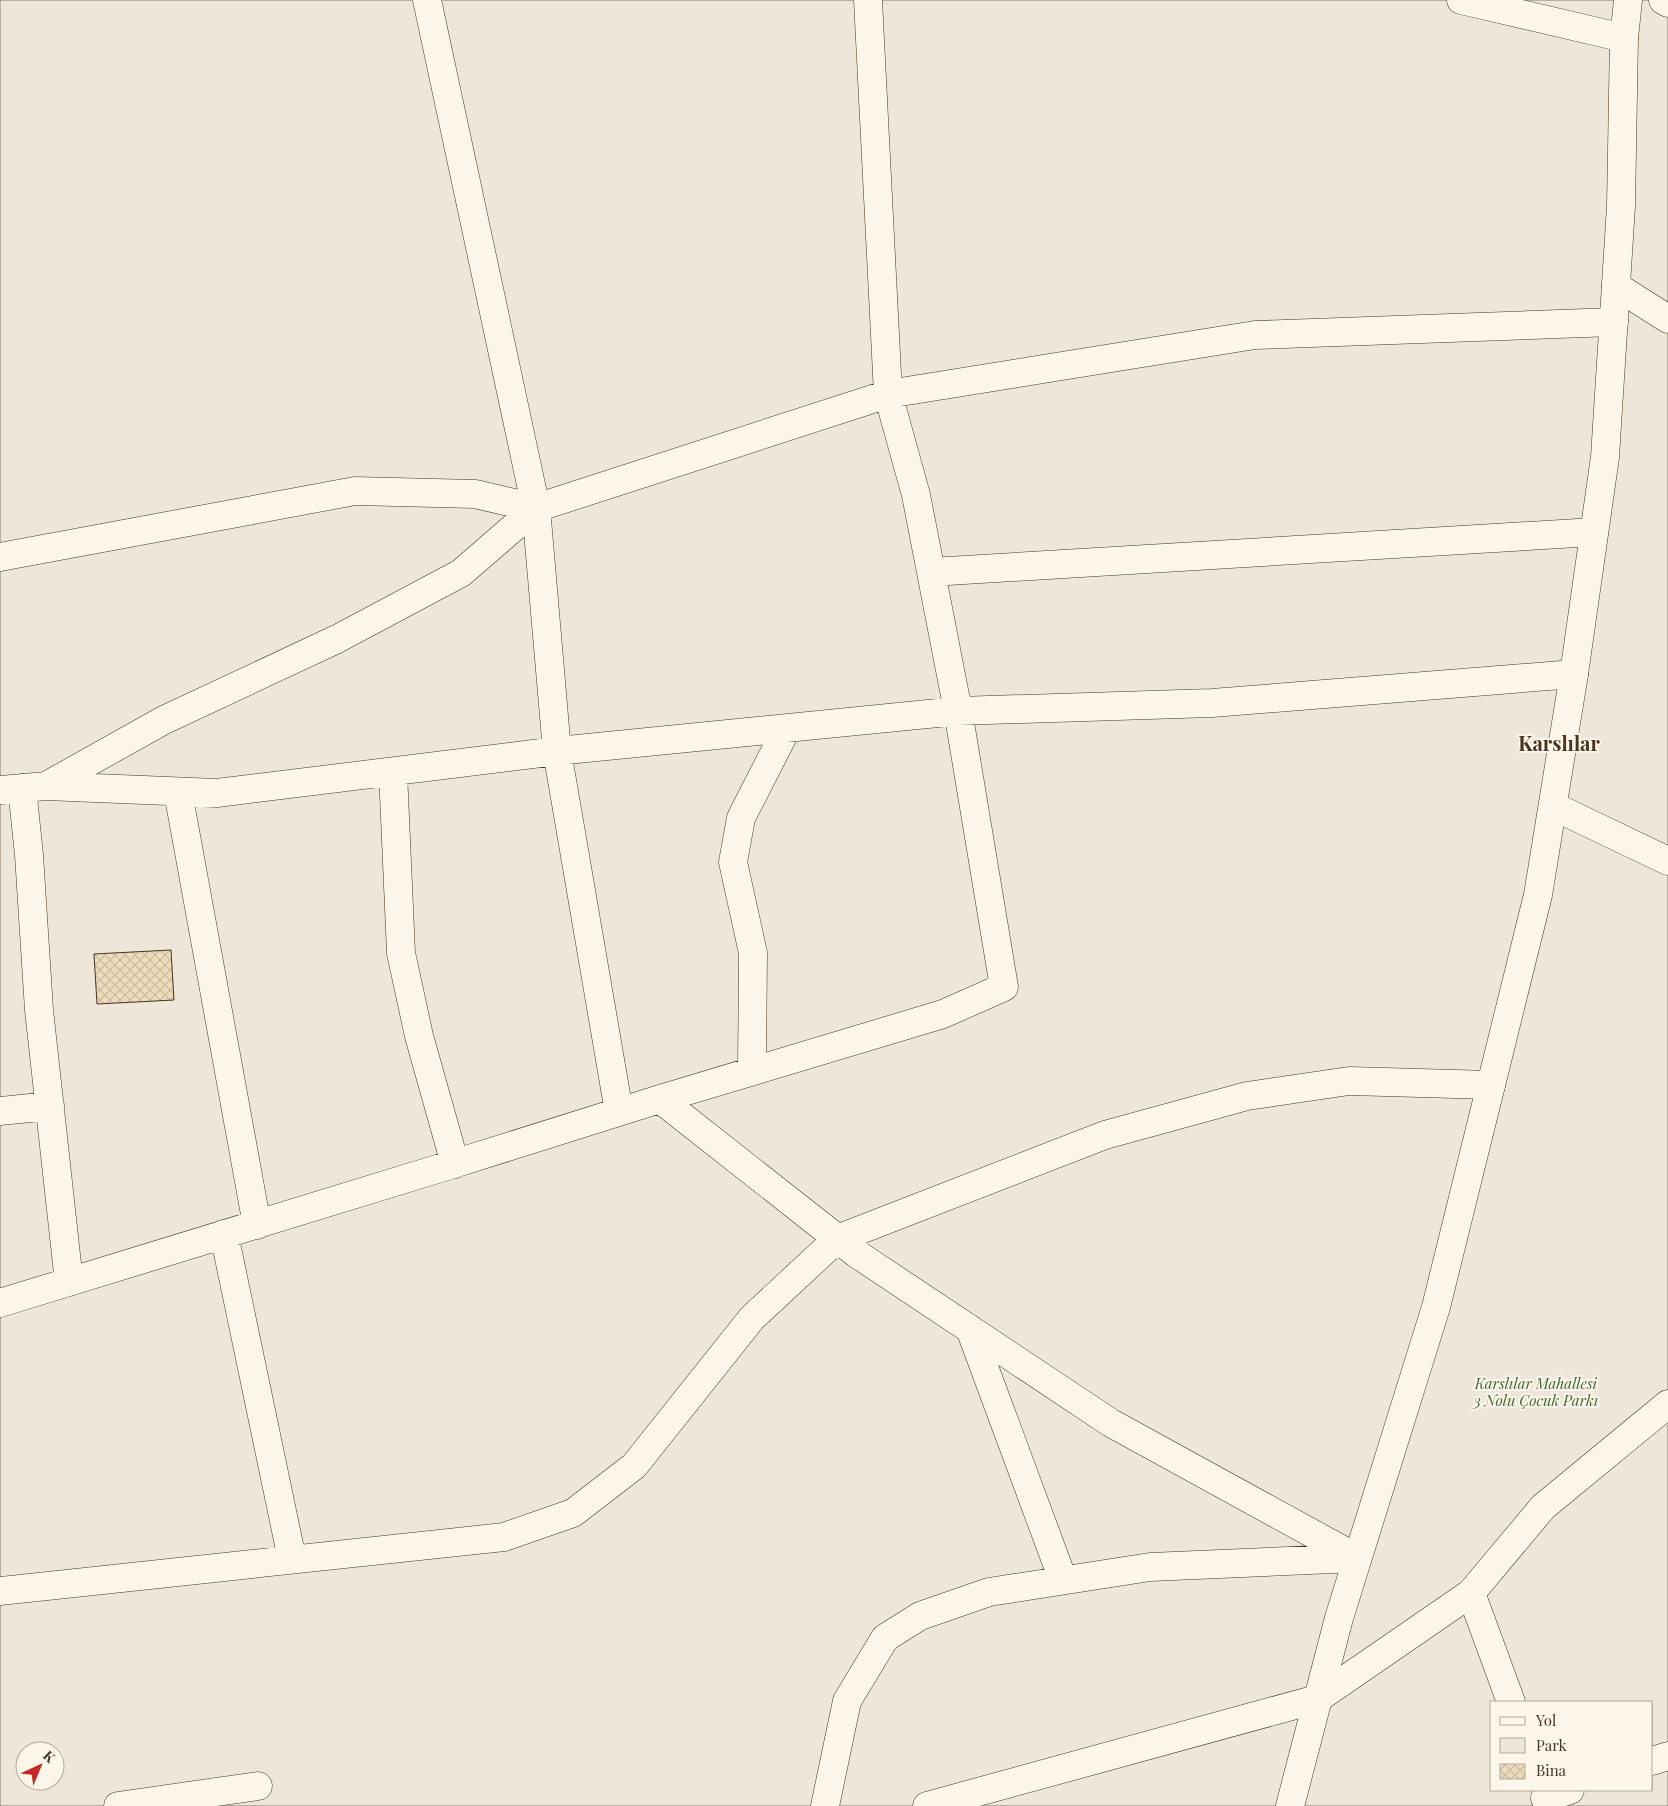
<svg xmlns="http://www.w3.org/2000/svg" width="1668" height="1806" font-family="'Playfair Display',serif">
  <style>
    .green { fill: #ede6d9; stroke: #887966; fill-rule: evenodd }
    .building { fill: url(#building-cross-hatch); stroke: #4a3520 }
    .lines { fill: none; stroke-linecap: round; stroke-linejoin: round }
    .street-casing { stroke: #4a3520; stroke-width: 29 }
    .secondary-casing { stroke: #4a3520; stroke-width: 29 }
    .street { stroke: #fbf6e9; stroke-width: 28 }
    .secondary { stroke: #fbf6e9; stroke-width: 28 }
    .labels { text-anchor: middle; stroke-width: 4; stroke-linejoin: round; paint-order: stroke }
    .park-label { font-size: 15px; font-style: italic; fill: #436837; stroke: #fbf6e9 }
    .district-label { font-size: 20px; font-weight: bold; fill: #4a3520; stroke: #fbf6e9 }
  </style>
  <defs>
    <pattern id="building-cross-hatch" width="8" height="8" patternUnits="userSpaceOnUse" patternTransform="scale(1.25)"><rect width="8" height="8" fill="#ecdcbc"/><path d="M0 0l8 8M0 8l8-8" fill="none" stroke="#ccbda1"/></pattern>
  </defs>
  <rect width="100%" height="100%" fill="#fbf6e9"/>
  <path class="green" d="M0,0h1668v1806h-1668zM1492,1702h160v88h-160zM25,1751h30v30h-30z"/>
  <path class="building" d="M171,950l3,50 -77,4 -3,-50z"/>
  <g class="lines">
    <defs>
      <path id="street" d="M427,0l109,508 21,243 62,361
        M1461,0l163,38
        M1663,0l5,3
        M1616,286l52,33
        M0,557l355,-66 120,3 61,14
        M931,572l663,-40
        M393,772l8,181 18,83 36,128
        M46,786l118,-66 173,-81 124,-66 75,-65 352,-114 367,-59 359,-13
        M22,788l7,67 10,155 30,272
        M0,790l46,-4 171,7 340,-42 401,-40 254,-8 362,-29
        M178,792l79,433
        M1553,806l115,55
        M752,1071l1,-118 -20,-91 8,-44 46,-90
        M660,1099l197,155 254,169 246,135
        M0,1111l50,-5
        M224,1234l68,325
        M0,1303l447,-137 213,-67 283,-85 61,-27 -46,-276 -42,-216 -28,-101 -20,-394
        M970,1329l93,251
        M0,1591l504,-54 69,-24 61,-47 118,-148 85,-79 268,-104 142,-39 102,-15 142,4
        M1471,1593l40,109
        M1652,1761l16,-5
        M1545,1798l25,-8
        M118,1806l140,-20
        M825,1806l22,-105 38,-63 35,-22 69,-24 161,-25 207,-9
        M927,1806l390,-107"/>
      <path id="secondary" d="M1317,1699l154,-106 72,-86 125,-103
        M1290,1806l49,-188 97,-311 102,-412 36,-221 31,-217 16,-251 3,-168 4,-38"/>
    </defs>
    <use href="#street" class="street-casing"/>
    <use href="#secondary" class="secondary-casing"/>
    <use href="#street" class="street"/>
    <use href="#secondary" class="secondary"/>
  </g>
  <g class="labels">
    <g class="park-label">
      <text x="1536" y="1389">Karslılar Mahallesi<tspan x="1536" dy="17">3 Nolu Çocuk Parkı</tspan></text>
    </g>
    <g class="district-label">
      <text x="1559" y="751">Karslılar</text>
    </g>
  </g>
  <rect x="1490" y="1701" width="162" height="90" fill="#fbf6e9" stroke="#b4a999"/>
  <rect x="1500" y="1717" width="25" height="8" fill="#fbf6e9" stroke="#b4a999"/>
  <text x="1536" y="1726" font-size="15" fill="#4a3520">Yol</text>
  <rect x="1500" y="1738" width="25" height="15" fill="#ede6d9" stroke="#b4a999"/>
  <text x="1536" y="1751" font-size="15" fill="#4a3520">Park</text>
  <rect x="1500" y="1764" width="25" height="15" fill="url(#building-cross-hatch)" stroke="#b4a999"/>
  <text x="1536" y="1776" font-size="15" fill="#4a3520">Bina</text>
  <g transform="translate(40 1766) rotate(44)"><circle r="24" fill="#fbf6e9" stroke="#b4a999"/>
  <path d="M0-4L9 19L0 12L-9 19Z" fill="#c62828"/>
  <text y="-8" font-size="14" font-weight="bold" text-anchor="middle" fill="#4a3520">K</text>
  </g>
</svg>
